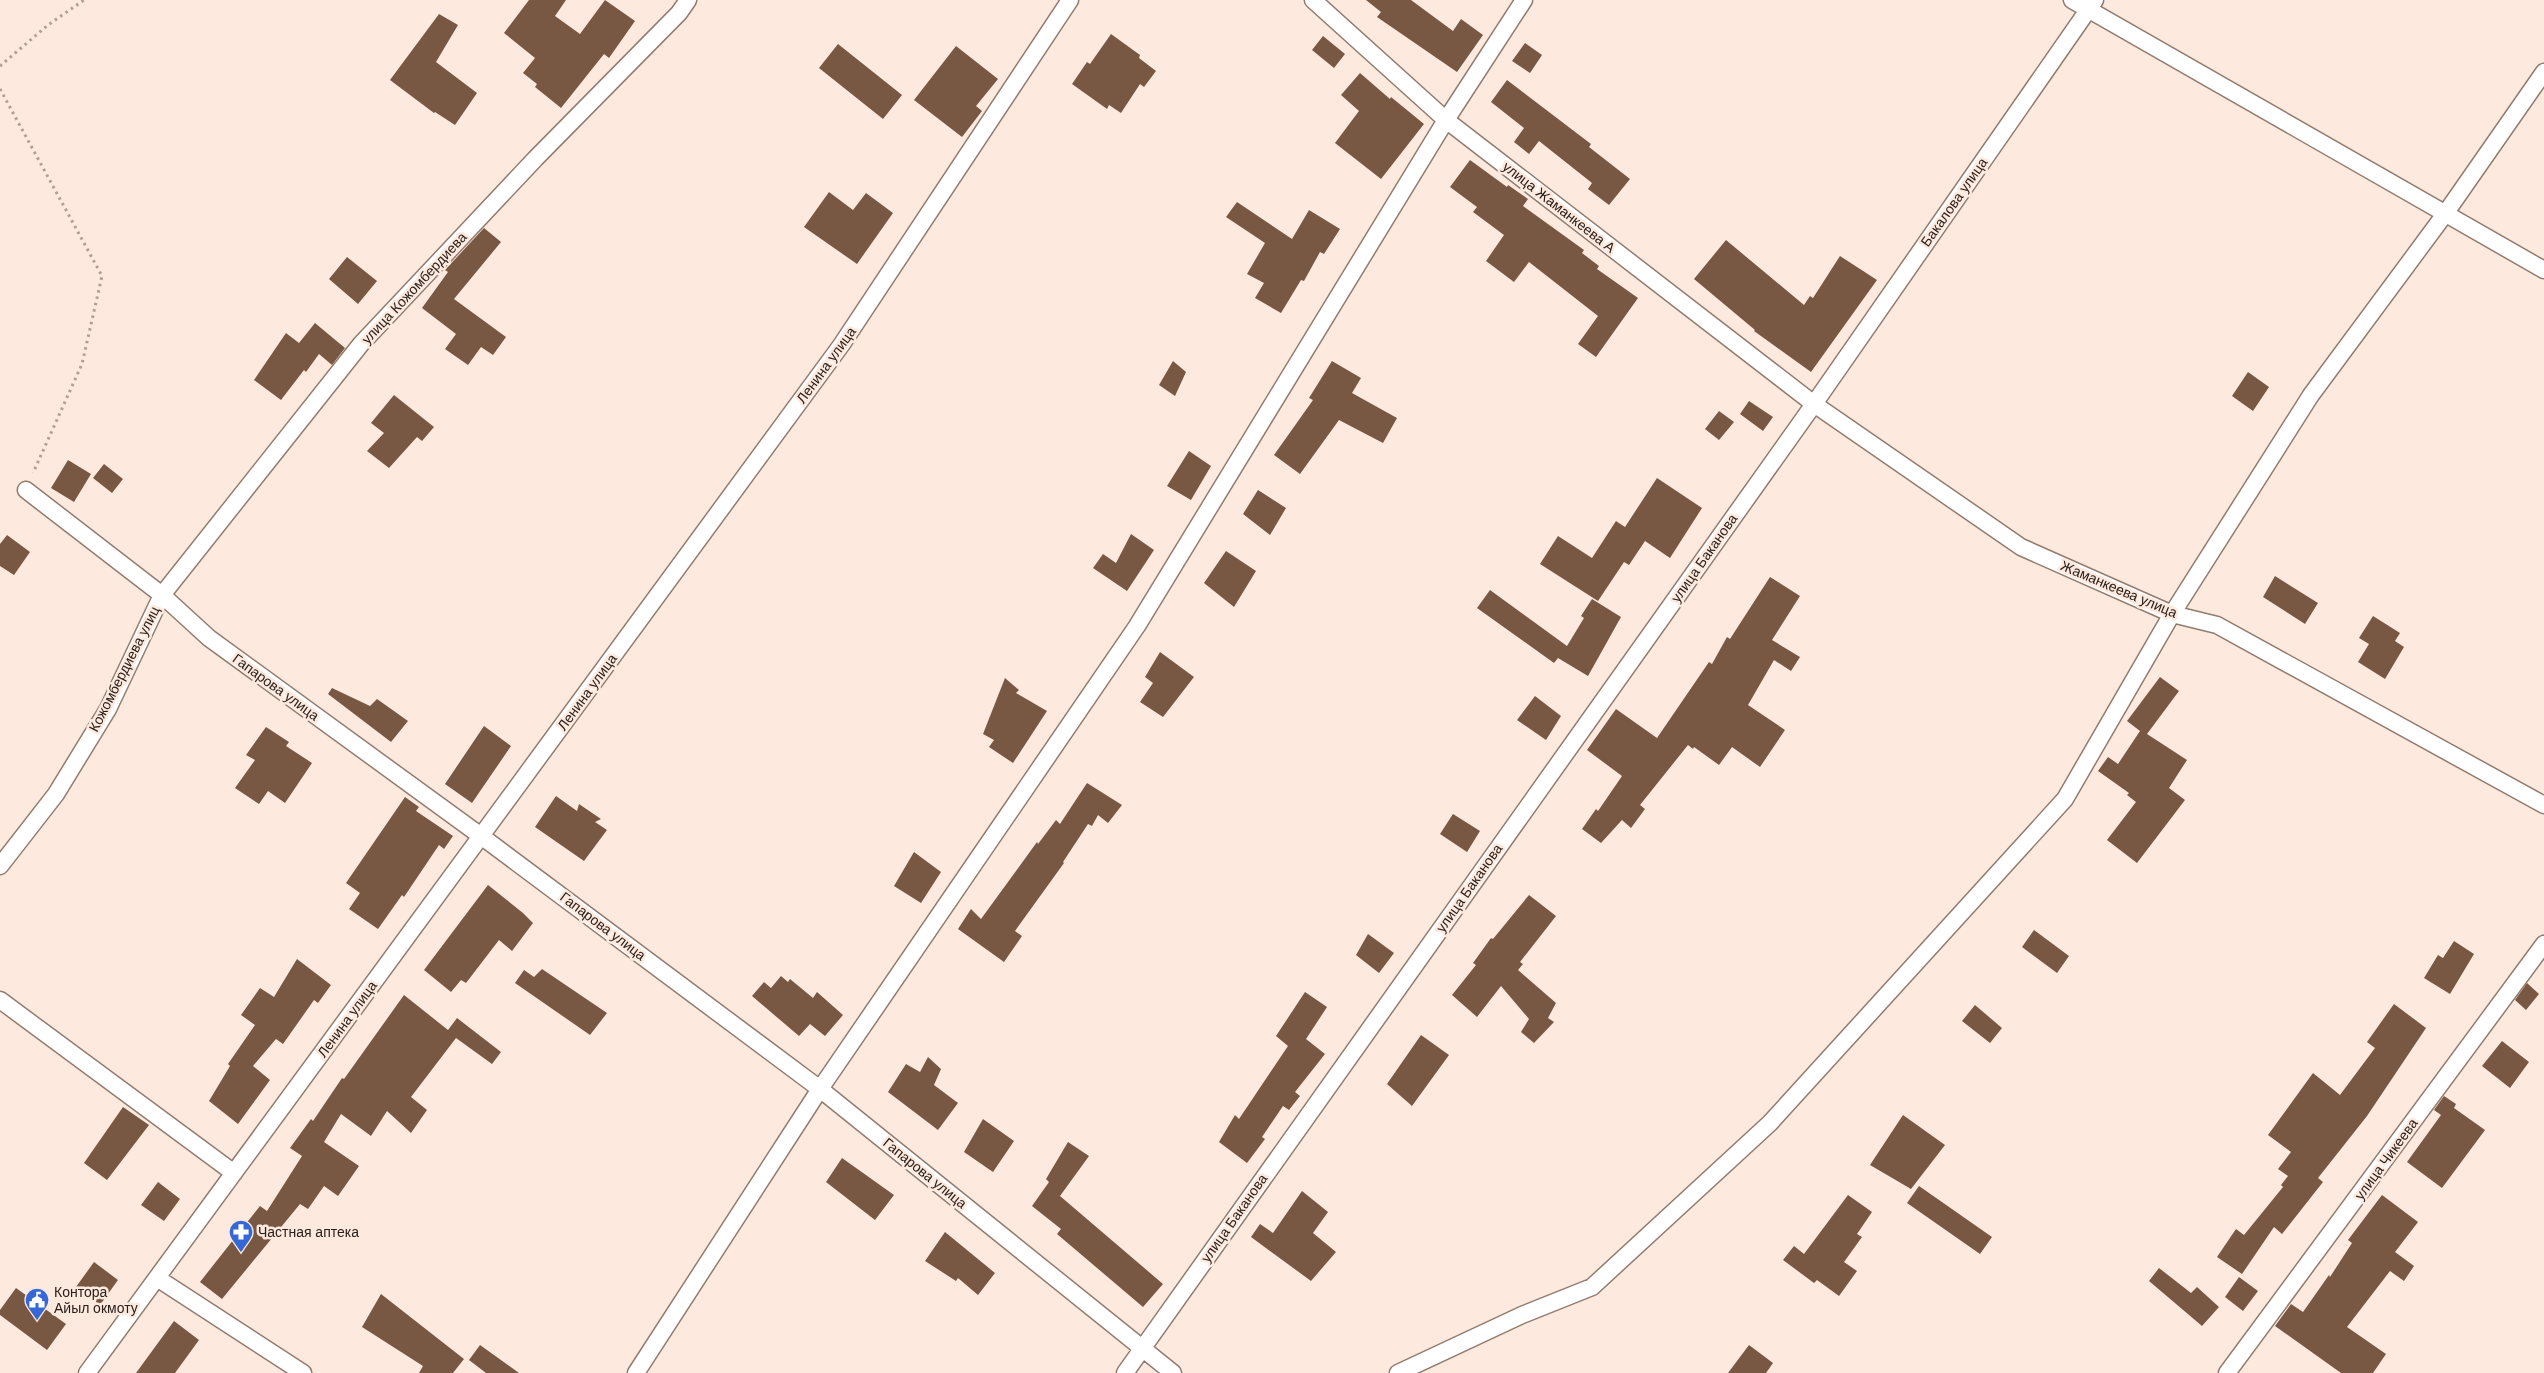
<svg xmlns="http://www.w3.org/2000/svg" width="2544" height="1373" font-family="'DM Sans',sans-serif">
  <style>
    .building { fill: #785843 }
    .lines { fill: none; stroke-linecap: round; stroke-linejoin: round }
    .street-casing { stroke: #927c6f; stroke-width: 19 }
    .path { stroke: #af9f95; stroke-width: 3; stroke-dasharray: 2.5 4; stroke-linecap: butt }
    .street { stroke: #fff; stroke-width: 16 }
    .labels { text-anchor: middle; stroke-width: 5; stroke-linejoin: round; paint-order: stroke }
    .street-label { font-size: 14px; fill: #29201b; stroke: #fde9dd }
    .poi-label { font-size: 14px; fill: #29201b; stroke: #fde9dd; text-anchor: start }
  </style>
  <rect width="100%" height="100%" fill="#fde9dd"/>
  <path class="building" d="M529,0h37l-11,16 25,18 25,-34 30,21 -26,37 -5,-4 -43,54 -26,-21 2,-3 -14,-11 12,-15 -31,-25z
    M1366,0h45l42,31 8,-12 22,16 -26,37 -80,-55 4,-5z
    M439,14l19,11 -22,37 41,31 -22,32 -20,-13 -1,1 -44,-33z
    M1111,34l29,21 -1,3 17,13 -12,16 -4,-3 -19,29 -12,-8 -2,4 -35,-25 15,-22 3,2z
    M1323,36l22,18 -11,14 -22,-18z
    M1525,43l17,12 -12,18 -18,-12z
    M838,44l64,51 -19,24 -64,-51z
    M956,46l42,33 -22,27 6,5 -20,26 -48,-37z
    M1360,73l30,26 1,-2 33,27 -43,55 -46,-36 24,-32 -18,-16z
    M1507,80l84,64 -2,3 41,32 -21,26 -21,-16 4,-6 -53,-42 -10,13 -15,-12 10,-14 -33,-26z
    M1470,160l37,27 1,-2 20,14 -5,7 61,44 -2,3 17,13 -2,3 41,29 -42,59 -18,-13 20,-28 -69,-54 -15,20 -28,-21 18,-26 -31,-23 4,-5 -27,-20z
    M829,192l24,18 13,-17 27,20 -36,51 -53,-37z
    M1237,202l55,37 17,-29 31,19 -16,25 -4,-2 -16,29 -3,-1 -20,33 -26,-15 9,-15 -17,-9 18,-31 -39,-26z
    M484,228l17,14 -47,57 52,38 -13,18 -12,-8 -13,18 -23,-16 11,-15 -34,-26 26,-36 -3,-2z
    M1726,240l78,65 6,-9 3,2 27,-42 37,24 -66,92 -57,-41 1,-1 -61,-51z
    M347,257l30,24 -19,23 -29,-25z
    M315,323l30,25 -13,17 -13,-11 -13,18 -2,-2 -23,30 -27,-20 32,-47 13,10z
    M1173,361l13,11 -11,24 -16,-11z
    M1332,361l29,17 -9,15 45,25 -14,25 -44,-23 -39,54 -26,-19 39,-55 -4,-2z
    M2248,372l21,15 -16,24 -21,-15z
    M394,395l40,32 -12,14 -5,-4 -28,31 -22,-17 17,-18 -13,-10z
    M1749,401l24,16 -10,14 -23,-17z
    M1719,411l15,11 -15,18 -14,-11z
    M1189,451l22,15 -20,34 -24,-14z
    M68,460l23,14 -17,28 -23,-14z
    M104,464l19,15 -11,14 -19,-15z
    M1657,478l45,30 -32,50 -25,-17 -16,24 -5,-3 -26,39 -58,-37 18,-28 34,22 24,-37 9,6z
    M1258,490l28,18 -16,27 -27,-21z
    M1131,534l23,16 -27,41 -34,-23 10,-14 13,9z
    M7,535l23,17 -16,23 -14,-9v-22z
    M1226,551l30,20 -22,36 -30,-24z
    M2275,576l43,27 -13,21 -42,-27z
    M1770,577l30,19 -28,44 28,17 -9,14 -17,-11 -26,45 37,25 -25,37 -28,-20 -13,18 -25,-18 -1,2 -5,-4 -48,60 5,4 -14,19 -9,-8 -21,23 -19,-14 14,-20 2,2 24,-35 -35,-26 29,-41 41,29 52,-76 3,2 15,-27 3,2z
    M1490,590l77,56 17,-28 -3,-2 11,-17 29,18 -33,59 -30,-18 -4,5 -77,-55z
    M2373,616l27,17 -5,8 9,6 -19,32 -27,-17 11,-18 -10,-6z
    M1160,652l34,25 -31,40 -23,-15 13,-19 -8,-6z
    M2160,677l19,14 -32,43 40,26 -18,28 16,12 -48,63 -30,-23 29,-38 -9,-7 2,-2 -31,-22 10,-14 10,7 22,-33 -13,-10z
    M1005,678l14,12 -3,3 31,18 -34,52 -24,-16 5,-7 -11,-6z
    M332,688l38,18 7,-7 31,22 -17,21 -63,-48z
    M1535,696l26,20 -15,24 -29,-20z
    M484,726l27,20 -39,57 -27,-19z
    M266,727l23,15 -3,4 26,17 -27,40 -17,-12 -9,13 -24,-16 20,-28 -9,-5z
    M1087,783l35,22 -14,18 -10,-8 -6,11 -4,-2 -25,38 1,1 -49,68 7,5 -18,26 -46,-33 13,-20 10,10 56,-77 1,2 18,-24 4,4z
    M556,796l21,15 2,-7 22,15 -6,3 12,8 -23,31 -49,-34z
    M405,797l14,10 -3,4 37,25 -9,13 -5,-4 -35,52 -2,-2 -24,34 -29,-20 11,-16 -14,-10z
    M1453,814l27,17 -13,21 -27,-18z
    M914,852l27,20 -20,31 -27,-17z
    M488,885l35,28 10,10 -21,28 -13,-11 -33,43 -5,-3 -10,12 -27,-22z
    M1529,895l27,21 -36,46 3,2 -5,6 38,33 -8,15 6,4 -20,21 -13,-11 8,-13 -28,-33 -24,31 -25,-22 24,-30 -3,-2 18,-25 2,1z
    M2034,930l35,26 -12,17 -35,-26z
    M1368,934l26,19 -15,20 -23,-18z
    M2454,941l20,13 -24,40 -26,-16 14,-23 5,3z
    M297,959l34,26 -13,18 -4,-3 -31,44 -7,-5 -23,27 17,14 -32,44 -29,-23 21,-35 -2,-2 27,-39 -14,-10 19,-27 14,9z
    M542,969l65,44 -17,22 -75,-52 9,-13 10,7z
    M781,976l7,6 2,-3 23,19 4,-6 26,23 -18,21 -15,-12 -11,12 -47,-40 12,-14 7,6z
    M2527,983l12,11 -13,16 -11,-10z
    M1305,992l22,15 -21,32 19,15 -30,38 5,4 -11,14 -6,-4 -21,31 3,2 -18,24 -28,-21 16,-27 4,4 49,-73 -12,-10z
    M404,995l44,35 9,-12 44,34 -9,12 -36,-26 -45,59 16,13 -16,23 -24,-22 -16,25 -30,-22 -17,28 35,24 -21,30 -14,-10 -16,23 -8,-5 -78,95 -22,-17 60,-76 7,5 35,-55 -12,-8 21,-29 2,2 29,-43 2,1z
    M2394,1004l32,24 -59,88 -49,62 5,4 -41,52 -8,-7 -32,47 -25,-17 19,-28 8,6 39,-48 -2,-2 7,-9 -10,-7 13,-17 -23,-17 45,-62 27,22 35,-47 -8,-6z
    M1975,1005l27,23 -12,15 -28,-22z
    M1421,1035l28,20 -37,51 -25,-22z
    M2502,1041l27,21 -19,26 -28,-22z
    M928,1057l13,12 -7,16 24,18 -20,27 -50,-38 18,-28 14,8z
    M2444,1096l12,8 -2,4 31,22 -43,58 -35,-26 34,-47 -7,-5z
    M123,1107l26,18 -42,55 -23,-17z
    M1903,1115l42,30 -34,44 -41,-24z
    M983,1119l31,22 -21,31 -29,-20z
    M1068,1142l21,14 -29,40 103,88 -20,23 -86,-73 4,-5 -29,-23 17,-24 -3,-3z
    M842,1158l52,37 -19,25 -49,-38z
    M158,1182l22,17 -16,22 -23,-16z
    M1919,1186l73,51 -12,17 -73,-51z
    M1302,1191l26,21 -15,21 23,19 -25,29 -60,-44 9,-13 13,9z
    M1848,1195l24,17 -15,22 5,3 -18,25 13,9 -18,25 -22,-16 -3,3 -31,-23 11,-14 10,8z
    M2382,1195l36,27 -23,30 19,14 -10,15 -14,-10 -43,56 39,27 -13,19h-32l-66,-47 16,-22 12,8 26,-37 1,2 22,-34 -4,-3z
    M945,1232l50,41 -17,22 -20,-17 -2,3 -31,-20z
    M94,1262l24,18 -18,25 -24,-18z
    M2159,1268l32,25 6,-6 22,20 -17,19 -53,-45z
    M2239,1277l19,14 -15,20 -18,-14z
    M16,1288l50,36 -19,26 -47,-35v-5z
    M381,1294l83,65 -11,14h-34l4,-7 -61,-39z
    M174,1321l25,19 -24,33h-39z
    M480,1345l39,28h-33l-17,-13z
    M1749,1345l24,18 -7,10h-38z"/>
  <g class="lines">
    <defs>
      <path id="street" d="M1313,0l133,120 368,284 207,143 151,67 45,11 327,180
        M2072,0l472,270
        M26,490l136,105 47,43 272,198 339,253 353,284
        M0,866l56,-72 52,-85 54,-114 199,-251 175,-186 143,-145 9,-13
        M0,1000l234,173
        M157,1278l146,95
        M87,1373l755,-1029 228,-344
        M636,1373l184,-284 317,-463 309,-506 78,-120
        M1125,1373l689,-969 281,-404
        M1398,1373l124,-58 70,-28 178,-164 295,-324 107,-185 139,-219 134,-181 99,-142
        M2227,1373l317,-429"/>
    </defs>
    <use href="#street" class="street-casing"/>
    <path class="path" d="M0,66l48,-41 36,-25
      M0,89l102,187 -20,88 -49,109"/>
    <use href="#street" class="street"/>
  </g>
  <defs>
    <symbol id="pharmacy-pin" viewBox="-11 -11 22 30"><path d="M0 17L-7.5 6A9.5 9.5 0 1 1 7.5 6Z" fill="#3567d7" stroke="#fde9dd"/><path d="M-2-6h4v4h4v4h-4v4h-4v-4h-4v-4h4Z" fill="#fff"/></symbol>
    <symbol id="civic-pin" viewBox="-11 -11 22 30"><path d="M0 17L-7.5 6A9.5 9.5 0 1 1 7.5 6Z" fill="#3567d7" stroke="#fde9dd"/><path d="M-.6-6.5H3V-4.5H.6V-3L4-1V1h2V6H-6V1h2V-1L-.6-3ZM-1.2 2.5V6h2.4V2.5Z" fill="#fff"/></symbol>
  </defs>
  <g fill-rule="evenodd">
    <use href="#pharmacy-pin" x="227" y="1218" width="28" height="38"/>
    <use href="#civic-pin" x="23" y="1286" width="28" height="38"/>
  </g>
  <g class="labels">
    <g class="street-label">
      <text transform="translate(1954 202) rotate(-55)" y="5">Бакалова улица</text>
      <text transform="translate(1559 207) rotate(38)" y="5">улица Жаманкеева А</text>
      <text transform="translate(414 288) rotate(-47)" y="5">улица Кожомбердиева</text>
      <text transform="translate(826 365) rotate(-54)" y="5">Ленина улица</text>
      <text transform="translate(1704 558) rotate(-55)" y="5">улица Баканова</text>
      <text transform="translate(2119 589) rotate(23)" y="5">Жаманкеева улица</text>
      <text transform="translate(124 669) rotate(-63)" y="5">Кожомбердиева улиц</text>
      <text transform="translate(276 687) rotate(36)" y="5">Гапарова улица</text>
      <text transform="translate(587 692) rotate(-54)" y="5">Ленина улица</text>
      <text transform="translate(1469 888) rotate(-55)" y="5">улица Баканова</text>
      <text transform="translate(603 926) rotate(37)" y="5">Гапарова улица</text>
      <text transform="translate(347 1019) rotate(-54)" y="5">Ленина улица</text>
      <text transform="translate(2386 1159) rotate(-54)" y="5">улица Чикеева</text>
      <text transform="translate(925 1173) rotate(39)" y="5">Гапарова улица</text>
      <text transform="translate(1234 1218) rotate(-55)" y="5">улица Баканова</text>
    </g>
    <g class="poi-label">
      <text x="258" y="1237">Частная аптека</text>
      <text x="54" y="1297">Контора<tspan x="54" dy="16">Айыл окмоту</tspan></text>
    </g>
  </g>
</svg>
